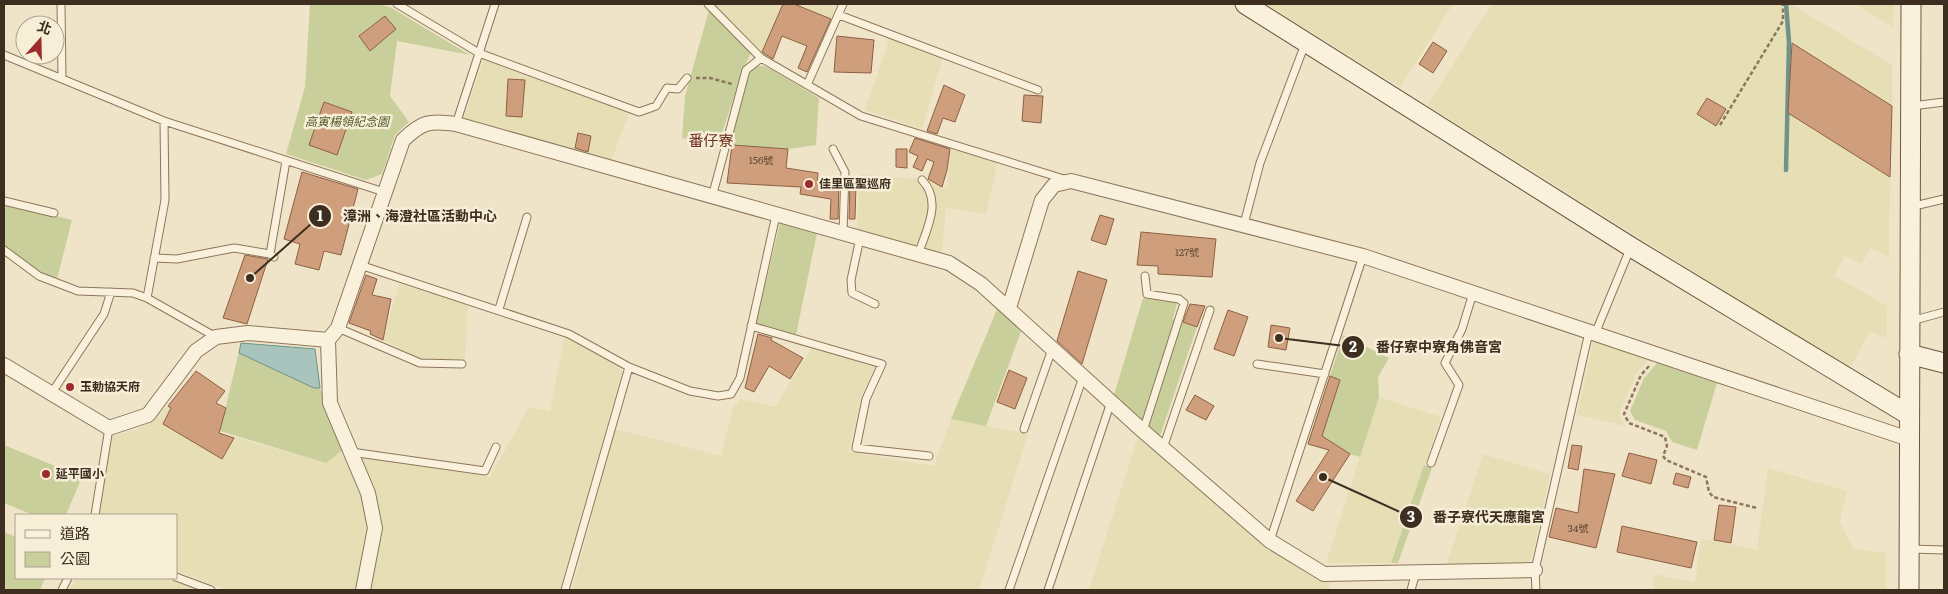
<svg xmlns="http://www.w3.org/2000/svg" width="1948" height="594" font-family="Literata,'Noto Sans TC',serif">
  <style>
    .farmland { fill: #e6deb5 }
    .green { fill: #c9cf9b }
    .water { fill: #a9c4bc; stroke: #6f938a }
    .lines { fill: none; stroke-linecap: round; stroke-linejoin: round }
    .stream { stroke: #6f938a; stroke-width: 4.5 }
    .building { fill: #cf9f7d; stroke: #8d5f41 }
    .lane-casing { stroke: #8d765c; stroke-width: 9 }
    .street-casing { stroke: #8d765c; stroke-width: 16 }
    .secondary-casing { stroke: #6f573f; stroke-width: 21 }
    .path { stroke: #8d765c; stroke-width: 2.5; stroke-dasharray: 4 2.5; stroke-linecap: butt }
    .lane { stroke: #faf1dc; stroke-width: 7 }
    .street { stroke: #faf1dc; stroke-width: 14 }
    .secondary { stroke: #faf1dc; stroke-width: 19 }
    .poi-dot { fill: #9e2a2b; stroke: #f7eed8; stroke-width: 2 }
    .labels { text-anchor: middle; stroke-width: 5; stroke-linejoin: round; paint-order: stroke }
    .number-label { font-size: 10px; fill: #624a37 }
    .park-label { font-size: 12px; font-style: italic; fill: #4d5a26; stroke: #f7eed8 }
    .poi-label { font-size: 12px; font-weight: bold; fill: #3d2e20; stroke: #f7eed8; text-anchor: start }
    .quarter-label { font-size: 15px; fill: #6b2e1e; stroke: #f7eed8 }
    .leader { fill: none; stroke: #3d2e20; stroke-width: 2 }
    .callout-dot { fill: #3d2e20; stroke: #f7eed8; stroke-width: 2 }
    .mark-label { font-size: 15px; text-anchor: middle; font-weight: bold; fill: #fff }
    .callout-label { font-size: 14px; text-anchor: middle; font-weight: bold; fill: #3d2e20; stroke: #f7eed8; stroke-width: 5; stroke-linejoin: round; paint-order: stroke }
  </style>
  <rect width="100%" height="100%" fill="#f0e4c8"/>
  <path class="farmland" d="M713,4h70l-22,50z
    M794,4h43l-6,15z
    M1266,4h187l-53,83z
    M1492,4h299l101,61v41l-105,-65 -2,70 105,66 -1,80 -19,-9 -8,16 -17,-8 -11,19 53,31v32l-17,-6 -21,37 -422,-264z
    M1856,4h38l-1,23z
    M890,37l53,20 -21,72 -57,-19z
    M484,58l146,53 -19,50 -147,-43z
    M951,147l47,14 -12,53 -40,-6 -4,45 -85,-24 2,-55 68,6 20,9z
    M399,284l69,19 -3,56h-44l-38,-19z
    M565,336l54,31 3,5 -62,218h-191l13,-57 -7,-39 -17,-38 132,21 39,-70 21,4z
    M1593,342l55,18 -12,14 -17,41 6,11 -48,-11z
    M811,349l65,18 -15,29 -12,56 85,14 17,-47 77,15 -49,156h-407l43,-161 106,27 12,-48 7,-9 35,8z
    M1379,397l62,20 -50,146h-65z
    M168,406l48,26 110,31 18,-14 20,47 7,31 -13,63h-130l-52,-19v-56h-77l11,-78 29,-8z
    M1139,433l128,115 42,27 21,7 -2,8h-239z
    M1483,454l67,20 -18,83 -6,6 -79,1z
    M1768,468l79,23 -7,31 13,27 33,4v37h-233l2,-16 40,9 6,-45 56,12z
    M76,578h92l33,12h-131z"/>
  <path class="green" d="M310,4h66l14,3 80,48 -73,-14 -7,55 19,26 -14,13 -13,39 -16,6 -80,-26 19,-67z
    M709,10l42,43 -8,17 -25,75 -36,-7 3,-42z
    M755,66h8l8,3 48,29 -3,47 -28,4 -58,-4 19,-72z
    M6,203l66,17 -15,59 -18,-6 -35,-28v-28z
    M780,223l37,10 -21,102 -40,-10z
    M1143,298l34,5 -4,16 24,8 -37,109 -46,-41z
    M998,307l24,22 -36,97 -35,-7z
    M1343,335l46,23 -11,19 1,20 -19,60 -10,-3 -28,-18 18,-56 -10,-4z
    M241,343l74,6 5,39 24,61 -18,14 -106,-32z
    M1657,363l60,20 -20,67 -25,-8 -6,-11 -31,-11 -5,-9 14,-33z
    M4,445l78,32 -16,38h-33l-29,-12z
    M1424,465l8,3 -34,95h-7z
    M4,532l12,5v41h29l-5,12h-36z"/>
  <path class="water" d="M241,343l74,6 5,39h-6l-75,-35z"/>
  <g class="lines">
    <path class="stream" d="M1786,170l3,-128 -3,-38"/>
  </g>
  <path class="building" d="M783,4h11l37,15 -24,53 -9,-4 9,-22 -25,-10 -9,23 -11,-7z
    M385,16l11,13 -26,22 -11,-15z
    M837,36l37,4 -3,33 -37,-1z
    M1433,42l14,9 -14,22 -14,-9z
    M1792,43l100,63 -2,71 -102,-64z
    M508,79l17,1 -3,37 -16,-1z
    M944,85l21,10 -10,27 -12,-4 -6,16 -10,-3z
    M1024,95l19,1 -2,27 -19,-2z
    M1707,98l19,11 -10,17 -19,-12z
    M324,102l28,10 -15,43 -28,-10z
    M578,133l13,3 -3,16 -13,-4z
    M915,138l35,11 -3,21 -5,17 -14,-8 6,-17 -7,-3 -5,12 -9,-4 5,-11 -9,-4z
    M732,145l56,4 -2,19 32,5 -1,11h22l-1,35h-8l1,-20 -31,-5 1,-7 -74,-4z
    M896,149h11v19l-11,-1z
    M302,172l56,17 -17,66 -17,-4 -5,19 -24,-6 5,-20 -16,-5z
    M850,184h6l-1,35h-6z
    M1100,215l14,4 -8,26 -15,-5z
    M1141,232l75,7 -4,38 -54,-3v-8l-21,-1z
    M245,255l23,4 -21,65 -24,-6z
    M1078,271l29,9 -25,84 -25,-23z
    M366,275l11,4 -5,16 19,4 -8,41 -13,-6 1,-3 -22,-8z
    M1190,304l15,2 -8,21 -14,-5z
    M1228,310l20,7 -14,39 -20,-7z
    M1271,325l19,3 -4,22 -18,-3z
    M758,334l14,4 -1,2 32,18 -13,21 -21,-13 -15,26 -9,-4z
    M1009,370l18,8 -12,31 -18,-7z
    M196,371l29,20 -9,12 10,5 -7,25 15,5 -12,21 -59,-35 8,-16 -3,-2z
    M1330,376l10,4 -18,56 28,18 -37,57 -17,-10 33,-51 -21,-6z
    M1195,395l19,11 -8,14 -20,-10z
    M1572,445l10,1 -4,24 -10,-2z
    M1629,453l28,7 -6,24 -29,-8z
    M1584,469l31,5 -19,74 -47,-11 7,-29 22,5z
    M1676,473l15,4 -3,11 -15,-4z
    M1719,505l17,2 -5,36 -17,-3z
    M1622,526l75,16 -6,26 -74,-16z"/>
  <g class="lines">
    <defs>
      <path id="lane" d="M61,4l1,75
        M397,4l82,49 160,59 17,-6 11,-18 11,1 9,-11
        M708,4l53,54 100,58 206,64
        M839,15l199,75
        M4,55l160,66 220,71
        M807,85l36,-81
        M1912,106l32,-4
        M456,124l39,-120
        M833,149l12,23 -2,61
        M712,197l34,-127 15,-12
        M4,201l50,12
        M1910,207l34,-8
        M1244,224l16,-61 45,-119
        M860,238l-9,42 1,13 23,11
        M4,250l35,26 39,15 55,2 14,5 69,39
        M270,254l16,-93
        M918,255c8,-25 25,-53 4,-75
        M154,258l23,1 57,-11 36,6 4,3
        M360,265l209,69 60,33 61,24 28,5 13,-2 9,-16 36,-163
        M147,298l18,-98 -1,-79
        M499,309l28,-92
        M1911,321l33,-9
        M751,326l131,38 -16,35 -10,49 73,8
        M338,328l82,35 42,1
        M1595,334l35,-85
        M1257,364l68,10
        M51,394l53,-80 7,-22
        M1024,429l28,-80
        M1143,431l41,-128 -5,-4 -32,-5 -2,-18
        M1163,448l47,-138
        M351,452l134,19 11,-24
        M1431,463l28,-78 -14,-22 17,-34 11,-36
        M95,515l14,-87
        M1270,541l93,-285
        M1910,549l34,1
        M176,577l35,13
        M62,590l6,-12
        M565,590l64,-223
        M1009,590l74,-213
        M1048,590l63,-188
        M1411,590l5,-18
        M1536,590l-1,-20 54,-238"/>
      <path id="street" d="M1009,308l33,-108 12,-15 17,-4 292,75 546,183
        M4,365l105,63 39,-13 48,-64 20,-14 32,-4 80,7
        M363,590l12,-62 -7,-35 -38,-90 -2,-63 10,-12 65,-188c19,-18 26,-20 53,-16l493,139 32,21 162,147 127,110 54,33 211,-4"/>
      <path id="secondary" d="M1245,4l386,243 278,168
        M1909,354l35,9
        M1909,590l2,-586"/>
    </defs>
    <use href="#lane" class="lane-casing"/>
    <use href="#street" class="street-casing"/>
    <use href="#secondary" class="secondary-casing"/>
    <path class="path" d="M696,78h14l22,6
      M1720,125l63,-104v-17
      M1649,366l-8,9 -17,39 5,9 36,14 2,9 -4,10 3,4 40,17 3,15 4,5 44,11"/>
    <use href="#lane" class="lane"/>
    <use href="#street" class="street"/>
    <use href="#secondary" class="secondary"/>
  </g>
  <g class="poi-dot">
    <circle cx="809" cy="184" r="5"/>
    <circle cx="70" cy="387" r="5"/>
    <circle cx="46" cy="474" r="5"/>
  </g>
  <g class="labels">
    <g class="number-label">
      <text x="761" y="164">156號</text>
      <text x="1187" y="256">127號</text>
      <text x="1578" y="532">34號</text>
    </g>
    <g class="park-label">
      <text x="347" y="126">高寅楊領紀念園</text>
    </g>
    <g class="poi-label">
      <text x="819" y="188">佳里區聖巡府</text>
      <text x="80" y="391">玉勅協天府</text>
      <text x="56" y="478">延平國小</text>
    </g>
    <g class="quarter-label">
      <text x="711" y="146">番仔寮</text>
    </g>
  </g>
  <path class="leader" d="M250 278L320 216M1279 338L1353 347M1323 477L1411 517"/>
  <g class="callout-dot">
    <circle cx="250" cy="278" r="5"/>
    <circle cx="1279" cy="338" r="5"/>
    <circle cx="1323" cy="477" r="5"/>
    <circle cx="320" cy="216" r="12"/>
    <circle cx="1353" cy="347" r="12"/>
    <circle cx="1411" cy="517" r="12"/>
  </g>
  <g class="mark-label">
    <text x="320" y="221">1</text>
    <text x="1353" y="352">2</text>
    <text x="1411" y="522">3</text>
  </g>
  <g class="callout-label">
    <text x="420" y="221">漳洲、海澄社區活動中心</text>
    <text x="1439" y="352">番仔寮中寮角佛音宮</text>
    <text x="1489" y="522">番子寮代天應龍宮</text>
  </g>
  <rect width="1948" height="594" fill="none" stroke="#3d2e20" stroke-width="10"/>
  <rect x="15" y="514" width="162" height="65" fill="#f7eed8" stroke="#ada18e"/>
  <rect x="25" y="530" width="25" height="8" fill="#faf1dc" stroke="#ada18e"/>
  <text x="60" y="539" font-size="15" fill="#3d2e20">道路</text>
  <rect x="25" y="552" width="25" height="15" fill="#c9cf9b" stroke="#ada18e"/>
  <text x="60" y="564" font-size="15" fill="#3d2e20">公園</text>
  <g transform="translate(40 40) rotate(20)"><circle r="24" fill="#f7eed8" stroke="#ada18e"/>
  <path d="M0-4L9 19L0 12L-9 19Z" fill="#9e2a2b"/>
  <text y="-8" font-size="14" font-weight="bold" text-anchor="middle" fill="#3d2e20">北</text>
  </g>
</svg>
